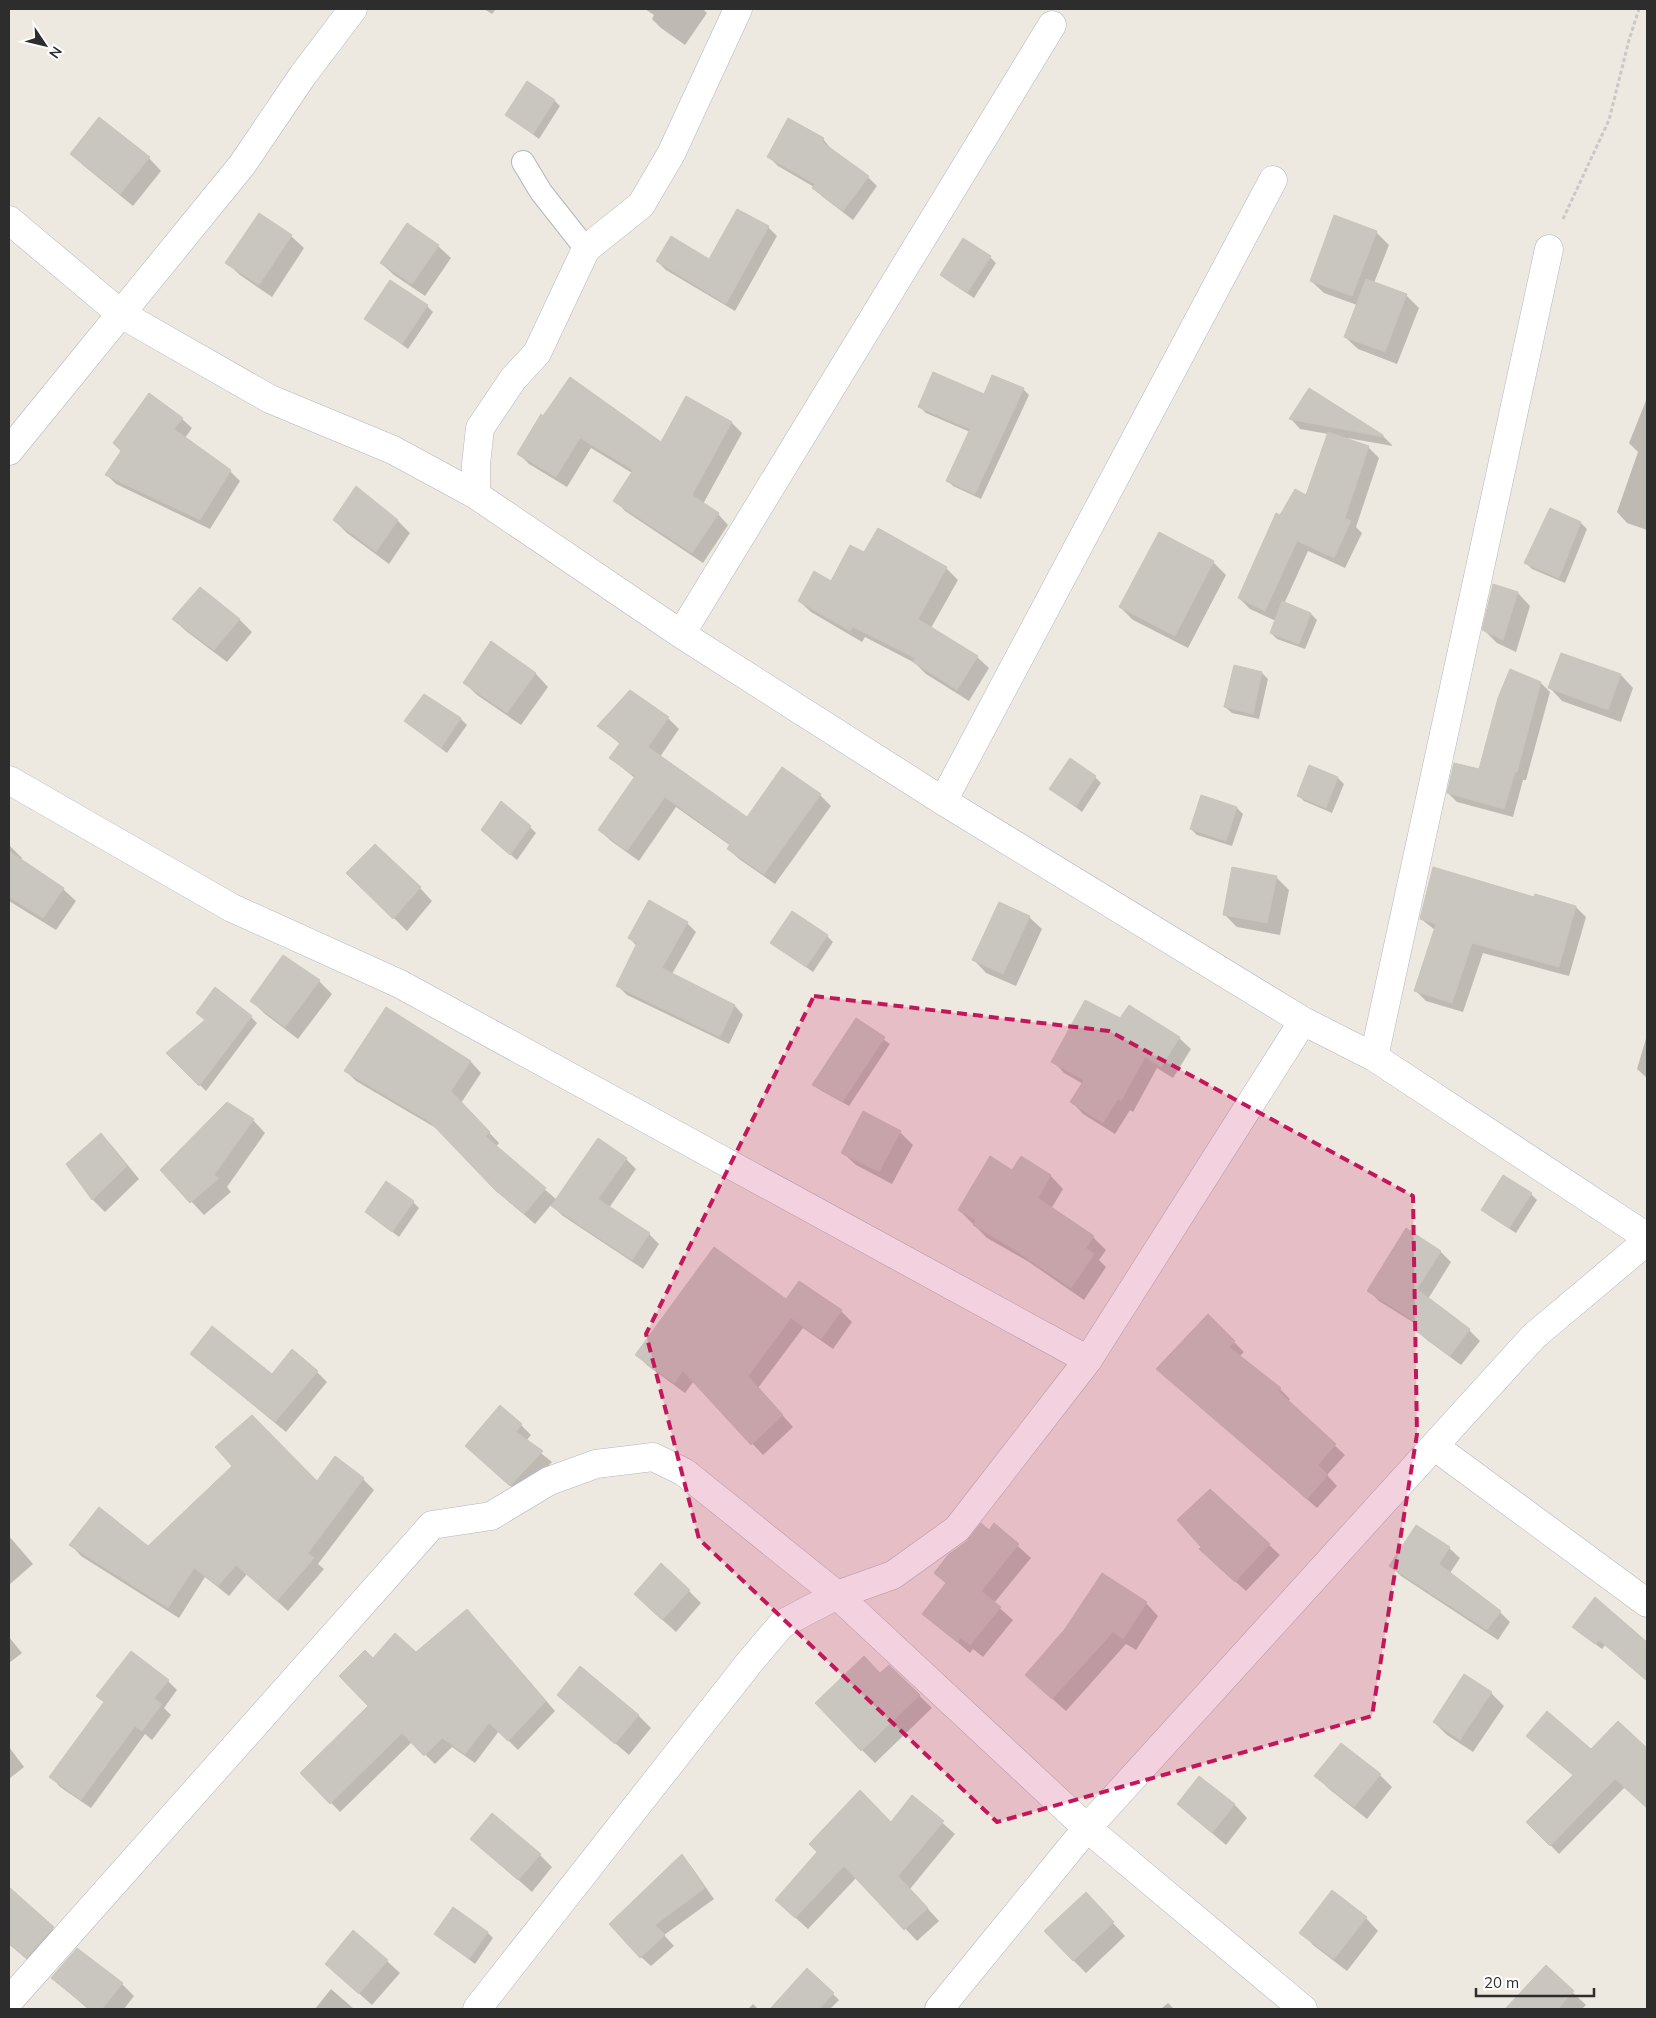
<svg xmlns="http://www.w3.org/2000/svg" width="1656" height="2018" font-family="Mulish,sans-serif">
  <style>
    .shadow { fill: #0003 }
    .building { fill: #c9c6bf; stroke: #c9c5b9 }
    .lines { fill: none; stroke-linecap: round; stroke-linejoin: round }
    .lane-casing { stroke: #b3b5bf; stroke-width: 24 }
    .street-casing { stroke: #b3b5bf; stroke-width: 29 }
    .path { stroke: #c8c8c8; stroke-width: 3; stroke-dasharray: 4 2.5; stroke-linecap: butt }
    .lane { stroke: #fff; stroke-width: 22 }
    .street { stroke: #fff; stroke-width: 28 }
    .marked { fill: #c2185b; fill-opacity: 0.2; stroke: #c2185b; stroke-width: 4; stroke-dasharray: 10 6; stroke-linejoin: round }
  </style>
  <rect width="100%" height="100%" fill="#eee9e0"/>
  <path class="shadow" d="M484,9h12l-4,5z
    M645,9h58l4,4 -22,32 -24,-17 -9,-9 2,-4z
    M554,100l6,6 -21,33 -33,-25z
    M823,139l9,11 36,27 9,9 -24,34 -30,-23 -10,-9 1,-1 -36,-21 -10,-10z
    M71,154l78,4 12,13 -28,35 -49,-40z
    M768,227l9,9 -42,75 -69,-41 -9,-9 52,-1z
    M1376,232l13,13 -15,38 32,12 13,13 -22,56 -39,-15 -13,-12 12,-32 -33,-12 -13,-12z
    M291,236l13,12 -32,49 -32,-22 -13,-12z
    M438,246l13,12 -26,38 -31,-21 -13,-12z
    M990,257l6,6 -22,35 -27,-18 -6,-6z
    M427,306l6,6 -25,37 -42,-31z
    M1023,389l6,6 -48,104 -28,-13 -6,-6 23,-48 -44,-19 -6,-6z
    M1647,398v132l-20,-7 -10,-11 21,-60 -9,-9z
    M542,416l119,28 71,-21 10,10 -39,71 15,10 10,11 -25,38 -78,-52 -10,-11 17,-27 -41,-25 -24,39 -38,-23 -10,-10z
    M182,419l10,9 -7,10 45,33 10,10 -30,48 -94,-45 -10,-10z
    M1291,419l92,17 10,10 -46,-8v2l21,7 11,11 -23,69 6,6 -17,35 -37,-17 -24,53 27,10 6,6 -12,29 -28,-10 -6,-6 5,-12 -26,-12 -11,-11 42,-81 26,-20 21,-63 -28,-5z
    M356,488l42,33 12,12 -21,31 -42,-31 -13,-13z
    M1551,509l30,14 6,6 -22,54 -33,-14 -6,-6z
    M865,554l81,14 12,12 -27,48 46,29 12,11 -20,33 -43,-27 -11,-11 -50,-26 -3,5 -51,-30 -12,-11 33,-18z
    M1213,562l13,13 -38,73 -55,-28 -13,-13z
    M200,589l40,31 12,12 -25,30 -41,-31 -13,-12z
    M1518,593l12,13 -14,46 -19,-9 -13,-13z
    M492,643l44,31 12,13 -27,38 -44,-30 -12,-12z
    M1562,654l59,21 12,13 -12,34 -59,-21 -12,-13z
    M1262,673l6,6 -9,40 -27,-6 -7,-6z
    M1541,683l9,9 -24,88h-3l-10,37 -56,-15 -9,-9 31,-22z
    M631,692l37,26 11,11 -19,28 87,61 35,-50 38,27 11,11 -56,78 -36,-25 -11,-10 3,-3 -55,-39 -37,54 -28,-20 -11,-11 35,-52 -25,-20 10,-14 -21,-18z
    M424,696l37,23 6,6 -20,28 -42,-32z
    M1310,767l28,11 6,6 -12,29 -28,-12 -6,-6z
    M1095,777l6,6 -19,29 -31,-24z
    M1202,797l35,11 6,6 -11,32 -35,-11 -6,-6z
    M530,827l6,6 -19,27 -29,-24z
    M9,845l13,13 -1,3 42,28 13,12 -20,29 -47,-29z
    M348,873l72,15 12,13 -25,30z
    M1276,877l13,13 -9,45 -43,-8 -13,-13z
    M1535,899l41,8 10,10 -17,59 -86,-23 -20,59 -37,-11 -11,-11 20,-60 -14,-11z
    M1029,917l13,12 -26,57 -30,-13 -12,-13z
    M687,923l9,9 -24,42 63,32 8,9 -14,29 -102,-49 -9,-9 19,-40 -8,-8z
    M827,936l6,6 -20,30 -41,-29z
    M319,981l13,13 -34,45 -33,-25 -13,-13z
    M387,1009l84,53 10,11 -20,30 38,40 -3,4 61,53 69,-41 10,10 -27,39 40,26 10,10 -16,25 -80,-53 -12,-11 -16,19 -27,-23 -67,-70 -85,-50 -10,-10z
    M251,1017l6,6 -51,68 -38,-38z
    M856,1020l34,24 -41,62 -29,-16 -6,-6z
    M1121,1020l58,18 12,11 -18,29 -16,-10 -24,44 -3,-2 -15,24 -32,-20 -11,-12 11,-18 -19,-11 -11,-12z
    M1647,1035v43l-10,-9z
    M253,1120l12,13 -38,54 4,5 -27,23 -42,-45z
    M900,1132l13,13 -21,39 -36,-19 -13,-12z
    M101,1134l12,13 26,32 -34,33 -12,-12 -25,-36z
    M1021,1158l30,18 12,13 -12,20 42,28 13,13 -7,10 7,7 -22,33 -55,-38 -42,-24 -28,-28 54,-39z
    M1531,1194l6,6 -21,33 -28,-18 -6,-6z
    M413,1202l6,6 -20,29 -33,-25z
    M1406,1230l35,22 10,10 -23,37 41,31 11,11 -19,24 -34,-25 -11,-10 3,-4 -40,-25 -10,-10z
    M786,1301l55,10 11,11 -19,27 -30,-21 -45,60 35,39 -30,28 -69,-74 -9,12 -37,-27 -11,-11z
    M1208,1316l36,36 -5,5 41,32 10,10 -2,3 57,53 -18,20 10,11 -20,22 -159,-139z
    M191,1354l82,21 44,-3 10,10 -41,50z
    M521,1425l10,10 -5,6 26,21 -31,33 -45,-40z
    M336,1458l27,21 11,11 -56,74 6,5 -36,42 -41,-37 -18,22 -24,-19 -26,41 -98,-62 -10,-11 78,2 168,-64z
    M1210,1491l70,64 -34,36 -35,-31z
    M994,1525l37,33 -37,45 19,17 -30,37 -10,-8 -3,4 -47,-40z
    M1416,1526l33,22 11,10 -10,15 50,39 10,10 -12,18 -97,-64 -11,-10z
    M9,1536l24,28 -24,21z
    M689,1591l12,12 -25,29 -28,-25z
    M1596,1599l51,45v36l-41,-36 -4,5 -23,-17z
    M1146,1603l12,13 -22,34 -10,-6 -60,67 -27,-24z
    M476,1620l79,91 -37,39 -19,-19 -24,32 -23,-16 -17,17 -23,-22 -72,70 -38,-39 67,-67 4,-46 43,-7z
    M9,1637l13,16 -13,10z
    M889,1666l43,42 -57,55 -13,-13 19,-76z
    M580,1668l59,48 12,12 -22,27 -71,-60z
    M168,1681l9,9 -13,18 7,7 -19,25 -7,-6 -54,74 -31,-21 -9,-10z
    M1491,1693l13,13 -31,46 -26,-17 -13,-13z
    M1618,1723l29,27v58l-22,-21 -66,67 -31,-32 46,-46 -37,-31 54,5z
    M9,1747l15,20 -15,12z
    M1380,1775l12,12 -25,32 -38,-30 -13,-13z
    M1200,1778l35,27 12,13 -21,27 -48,-41z
    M913,1797l42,37 -45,55 29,32 -22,20 -60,-64 -49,52 -19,-17 102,-89z
    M472,1839l68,16 12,12 -20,25z
    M682,1856l9,10 23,33 -50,36 10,11 -23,20 -10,-9z
    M9,1887l55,53 -26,29 -29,-25v-12l3,-3 -3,-3z
    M1098,1907l27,29 -39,37 -13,-13z
    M1366,1918l12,13 -31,40 -34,-26 -12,-13z
    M487,1932l6,6 -18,26 -39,-30z
    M387,1961l13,12 -28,32 -46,-41z
    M1546,1967l40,38 -4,4h-76z
    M52,1978l70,6 12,12 -10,13h-36z
    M331,1989l23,20h-39z
    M833,1994l6,6 -9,9h-44l-8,-7z
    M1168,2003l6,6h-13z
    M753,2004l5,5h-10z"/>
  <path class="building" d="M527,81l28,19 -22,34 -28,-19z
    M99,117l51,40 -30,37 -50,-40z
    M788,118l36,20 -2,4 47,34 -26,35 -31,-23 3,-4 -48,-27z
    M737,209l32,17 -43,78 -70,-43 15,-25 38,23z
    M259,213l33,22 -33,50 -34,-22z
    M1334,215l43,16 -25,65 -42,-15z
    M407,223l32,22 -27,39 -32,-21z
    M963,238l28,18 -24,37 -27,-18z
    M1366,279l41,15 -22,58 -41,-15z
    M390,280l38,25 -26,39 -38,-25z
    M933,372l51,22 8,-19 32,13 -49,106 -29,-13 24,-52 -52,-22z
    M570,377l91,65 25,-46 46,26 -40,73 27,18 -27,40 -79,-52 20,-31 -53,-32 -24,39 -39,-23 24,-40 2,2z
    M1309,388l74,47v2l-94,-18z
    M149,393l34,25 -9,11 57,41 -31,50 -95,-45 16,-24 -8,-8z
    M1328,432l41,14 -24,72 6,3 -17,37 -37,-17 -32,70 -27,-13 38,-85 4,2 15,-26 11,6z
    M356,486l42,34 -22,32 -43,-32z
    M1550,508l31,14 -22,56 -35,-15z
    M878,528l69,39 -29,52 60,37 -21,34 -44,-28 2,-4 -62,-31 -3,4 -52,-30 16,-30 17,10 19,-36 14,7z
    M1159,532l55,29 -39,75 -56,-29z
    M1493,584l25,8 -15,48 -21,-10z
    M200,587l40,32 -26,31 -42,-31z
    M1282,601l29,12 -12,31 -29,-11z
    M491,641l45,32 -29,40 -44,-30z
    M1561,653l60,21 -13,36 -60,-22z
    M1234,665l28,7 -9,42 -29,-7z
    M1510,669l31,13 -24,90h-2l-11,37 -57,-16 7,-30 25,6 19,-71z
    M630,690l39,27 -21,30 99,70 35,-50 39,27 -57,80 -37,-25 3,-5 -65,-47 -38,54 -29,-21 37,-54 -26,-18 11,-15 -23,-17z
    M424,694l37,24 -20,30 -37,-27z
    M1070,758l26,18 -20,31 -27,-18z
    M1309,765l29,12 -12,31 -29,-12z
    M1201,795l36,12 -11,34 -36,-12z
    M501,801l30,25 -21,29 -29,-25z
    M375,844l46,43 -28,32 -47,-46z
    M9,851l55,37 -21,30 -34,-21z
    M1232,867l45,9 -10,47 -44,-8z
    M1433,867l101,30 1,-3 41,12 -17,61 -87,-24 -20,60 -38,-12 22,-67 -16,-5z
    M649,900l39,22 -26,46 73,37 -15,32 -104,-51 21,-43 -9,-5z
    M999,902l31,14 -27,58 -31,-14z
    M792,911l36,24 -22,32 -36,-24z
    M283,955l37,25 -35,47 -35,-26z
    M215,987l37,29 -53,70 -33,-33 39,-33 -9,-7z
    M1085,1000l35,18 9,-13 51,32 -19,30 -16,-10 -24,44 -3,-2 -15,24 -33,-21 14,-22 -33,-18z
    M386,1007l85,54 -20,30 39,41 -5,4 61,52 -22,26 -29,-24 -65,-68 -86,-51z
    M856,1018l29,19 -42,64 -31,-16z
    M227,1102l27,17 -40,56 5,3 -29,25 -30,-33z
    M863,1111l38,20 -22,41 -38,-19z
    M101,1133l26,33 -35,34 -26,-36z
    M598,1138l29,20 -29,41 52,34 -18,27 -81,-54z
    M990,1156l22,14 9,-14 30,19 -13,23 56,38 -8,12 8,6 -23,34 -56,-38 -42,-25 3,-5 -18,-10z
    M1503,1175l29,18 -23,35 -28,-18z
    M386,1181l28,20 -22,31 -27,-20z
    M1406,1228l35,23 -24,38 53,40 -20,27 -35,-26 4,-6 -52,-33z
    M714,1247l72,52 13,-18 43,29 -21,29 -30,-21 -43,58 35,39 -32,30 -68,-74 -9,12 -39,-28z
    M1208,1314l27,27 -6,6 52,41 -3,3 58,53 -18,21 10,10 -21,24 -151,-130z
    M212,1326l60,48 20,-25 26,22 -43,51 -85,-68z
    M500,1405l22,19 -6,8 27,19 -33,35 -45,-40z
    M252,1415l65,66 18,-25 29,22 -56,75 6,5 -37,43 -41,-36 -18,21 -24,-18 -26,40 -99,-63 30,-38 49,39 84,-80 -17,-19z
    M1210,1489l60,55 -35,38 -36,-33 2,-2 -24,-27z
    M981,1523l8,7 5,-7 25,21 -38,47 20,16 -31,38 -10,-8 -3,5 -35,-28 24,-31 -12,-10 14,-18 18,-13z
    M1416,1525l34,22 -11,17 62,47 -14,19 -98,-64z
    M661,1563l29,27 -28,30 -28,-26z
    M1102,1573l45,29 -24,37 -10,-7 -61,67 -27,-24 40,-46z
    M1595,1597l52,45v39l-48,-41 -4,4 -23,-17z
    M467,1609l79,92 -38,40 -19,-18 -24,31 -23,-16 -18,18 -22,-23 -72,71 -30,-31 68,-67 -29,-30 26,-26 8,8 22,-25 21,19z
    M131,1651l38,29 -15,18 8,6 -20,27 -7,-5 -54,74 -32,-23 55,-75 -8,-6z
    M864,1656l16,17 9,-8 31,30 -59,56 -46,-48z
    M580,1666l59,49 -24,29 -58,-49z
    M1464,1674l28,18 -32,48 -27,-18z
    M1547,1711l44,38 27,-28 29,27v60l-32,-29 -65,67 -24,-24 47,-47 -47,-39z
    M1341,1743l40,31 -27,33 -40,-31z
    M1199,1776l36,28 -23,29 -35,-29z
    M860,1790l31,32 21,-27 32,26 -46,55 30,32 -24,22 -60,-64 -49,52 -20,-18 42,-48 -8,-8z
    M492,1813l49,41 -23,26 -48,-41z
    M682,1854l23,34 -50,37 10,10 -25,23 -31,-34z
    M9,1887l45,40 -28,31 -17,-14z
    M1332,1890l35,27 -33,42 -35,-26z
    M1086,1892l28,30 -41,39 -29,-30z
    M453,1907l35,25 -19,27 -35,-25z
    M353,1930l35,30 -29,34 -34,-30z
    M77,1948l46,35 -21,26h-12l-39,-31z
    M1546,1965l28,26 -16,18h-53z
    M807,1968l27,25 -15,16h-49z"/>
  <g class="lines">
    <defs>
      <path id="lane" d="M523,162l18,30 45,57"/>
      <path id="street" d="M9,220l112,94 149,85 123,51 83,45 205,139 262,167 360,220 71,36 273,180
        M9,451l233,-286 61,-90 50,-66
        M476,495v-31l4,-36 33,-49 24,-26 49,-104 55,-44 30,-51 67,-145
        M681,634l371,-609
        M9,780l223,128 168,76 688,376
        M943,801l330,-621
        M1374,1057l175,-808
        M1434,1446l213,157
        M9,2001l423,-476 59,-9 58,-35 47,-17 57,-7 31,15 153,123 250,233 216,181
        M477,2009l272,-346 33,-39 55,-29 56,-20 64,-46 131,-169 215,-339
        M939,2009l148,-181 447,-492 113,-95"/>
    </defs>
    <use href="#lane" class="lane-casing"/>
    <use href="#street" class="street-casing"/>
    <path class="path" d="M1563,219l46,-99 20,-80 10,-31"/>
    <use href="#lane" class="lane"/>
    <use href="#street" class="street"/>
  </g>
  <path class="marked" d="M814,996l295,35 304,165 4,238 -45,282 -375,106 -298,-283 -53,-205z"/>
  <rect width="1656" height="2018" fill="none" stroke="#2d2d2d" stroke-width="20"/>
  <g transform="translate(45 45) rotate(125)" stroke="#ffffff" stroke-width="4" paint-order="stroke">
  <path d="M0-4L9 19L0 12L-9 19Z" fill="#2d2d2d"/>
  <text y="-8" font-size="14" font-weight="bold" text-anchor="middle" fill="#2d2d2d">N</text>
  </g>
  <path d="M1476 1988v8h118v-8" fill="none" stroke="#2d2d2d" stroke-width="2.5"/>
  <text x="1484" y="1988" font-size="15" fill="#2d2d2d" stroke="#ffffff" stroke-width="4" paint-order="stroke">20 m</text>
</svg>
